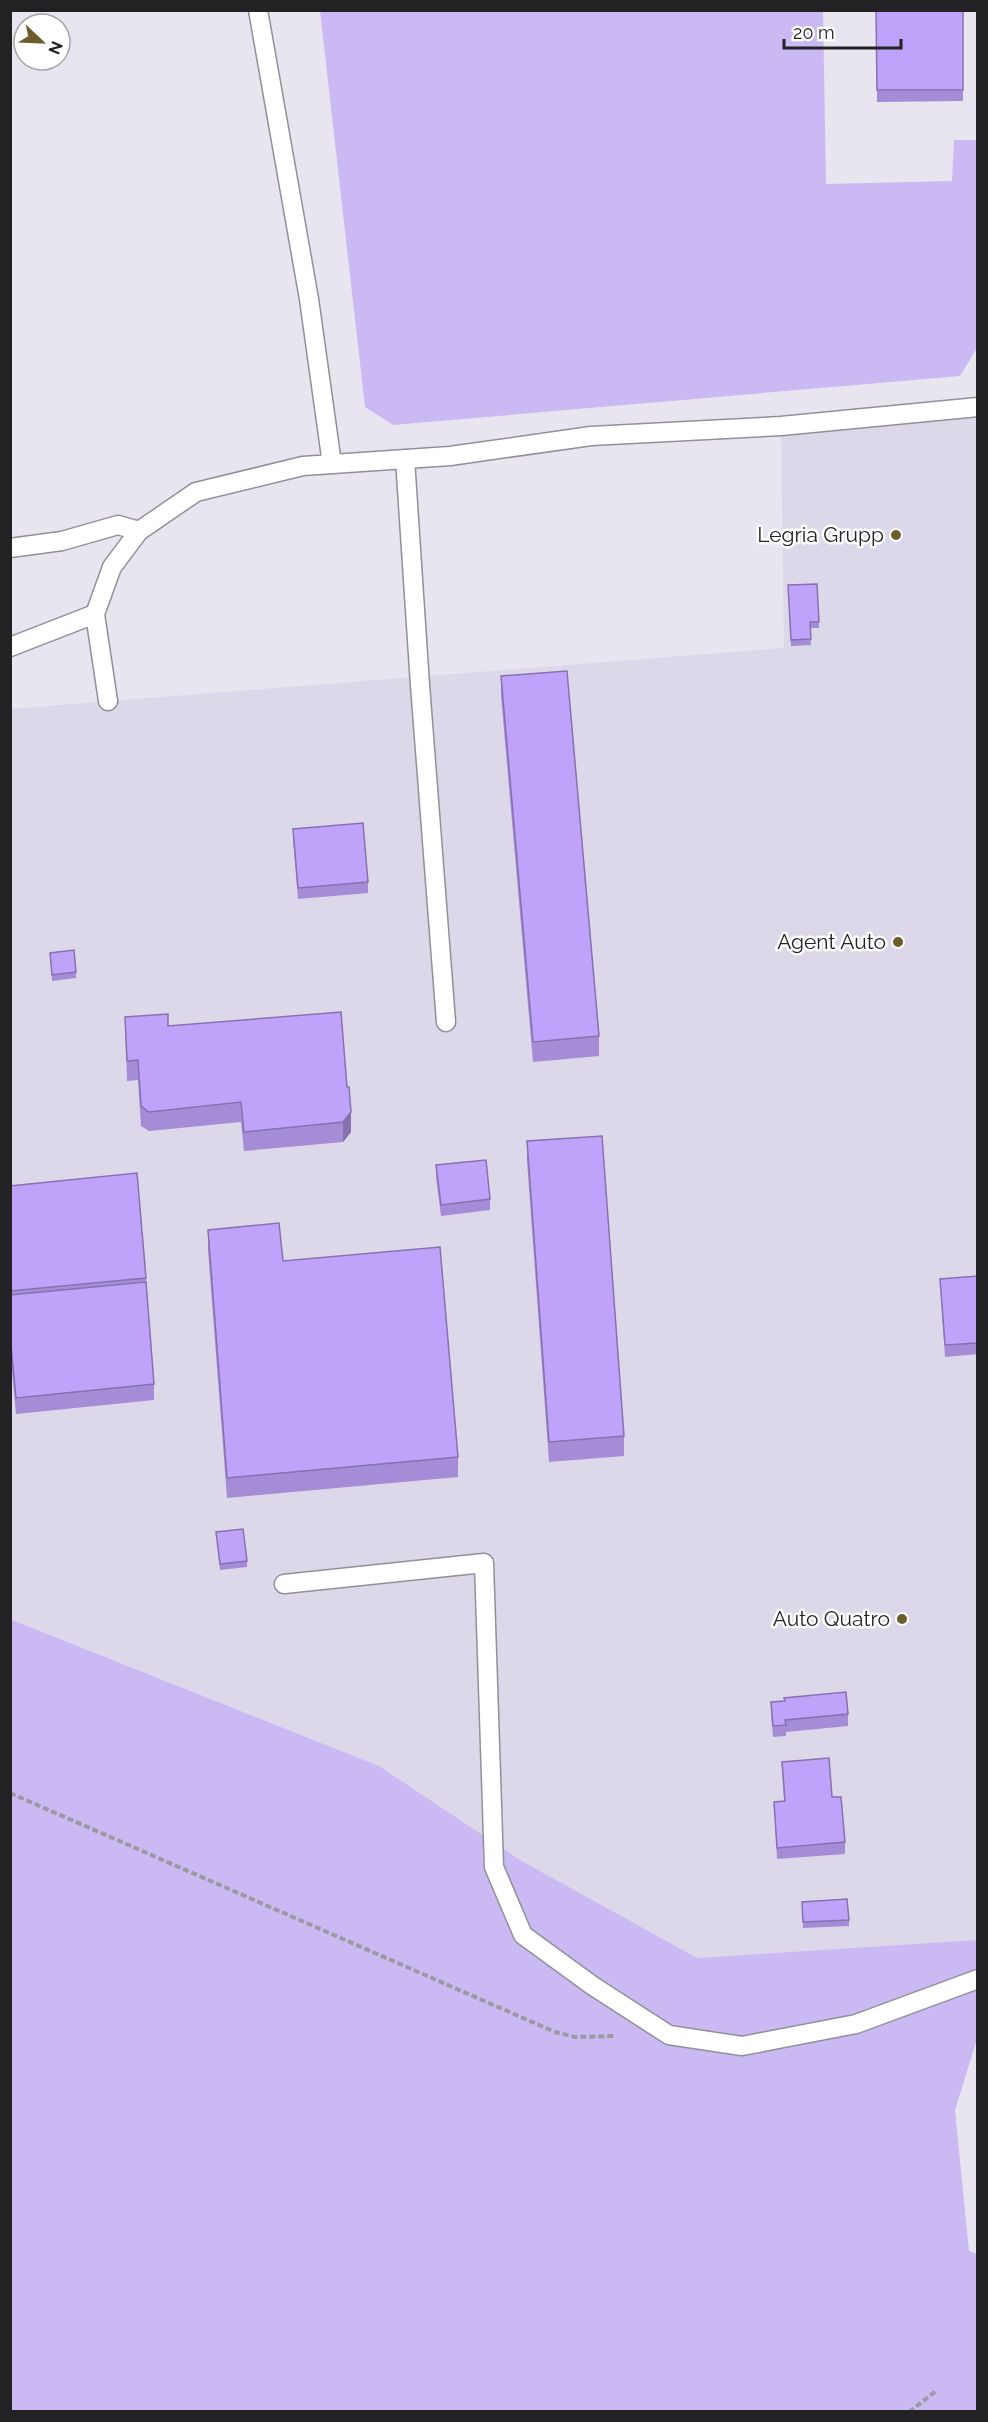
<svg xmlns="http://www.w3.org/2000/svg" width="988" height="2422" font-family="Raleway,sans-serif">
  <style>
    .built { fill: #dcd7e9 }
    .green { fill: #cab9f2 }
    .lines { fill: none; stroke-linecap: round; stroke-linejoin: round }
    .lane-casing { stroke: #928f99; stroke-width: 21 }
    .path { stroke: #9b99a1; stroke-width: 4; stroke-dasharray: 6 3; stroke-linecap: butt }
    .lane { stroke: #fff; stroke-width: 18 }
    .wall { fill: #a48cd7 }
    .shaded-wall { fill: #8672af }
    .building { fill: #bfa3fa; stroke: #8672af; stroke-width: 1.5 }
    .poi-dot { fill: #6f5c2b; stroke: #fff; stroke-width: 2 }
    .labels { text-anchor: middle; stroke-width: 5; stroke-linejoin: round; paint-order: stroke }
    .poi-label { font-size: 21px; fill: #222124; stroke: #fff; text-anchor: end }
  </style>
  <rect width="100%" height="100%" fill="#e8e5f0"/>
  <path class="built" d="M977,407v1533l-280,18 -177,-98 -141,-94 -368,-147 -1,-910 774,-61 -3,-222z"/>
  <path class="green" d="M320,11h503l3,173 126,-3 2,-41h23v208l-17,28 -567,49 -28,-18z
    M10,1619l369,147 141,94 177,98 280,-18v99l-22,71 14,141 8,3v157h-966z"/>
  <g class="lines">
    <defs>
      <path id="lane" d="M258,10l51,289 23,165
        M405,459l15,226 26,337
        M10,548l52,-7 56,-16 21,6
        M10,647l85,-33
        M108,701l-13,-87 17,-47 27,-36 57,-39 107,-26 147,-10 141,-20 190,-10 197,-19
        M284,1584l200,-21 10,304 29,68 70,51 76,49 73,11 114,-22 122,-45"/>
    </defs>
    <use href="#lane" class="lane-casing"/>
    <path class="path" d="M10,1793l545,239 20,5 40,-1
      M909,2412l27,-21"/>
    <use href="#lane" class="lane"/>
  </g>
  <path class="wall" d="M876,10h87v91l-86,1z
    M817,584l2,44h-9l1,17 -20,1 -3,-61z
    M501,676l98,360v20l-66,6 -32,-366z
    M293,829l75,53v11l-70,6 -5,-59z
    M50,953l26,19v6l-24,3z
    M125,1017l43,9 179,61 4,45 -8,10 -99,9 -3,-29 -92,9 -8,-5 -3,-46 -11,1z
    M527,1141l97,295v20l-75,6 -22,-301z
    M436,1165l54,34v11l-49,6 -5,-39z
    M10,1186l136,92 8,106v16l-138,14 -6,-64z
    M208,1230l75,31 175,196v20l-231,21 -19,-248z
    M978,1276v78l-33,3 -5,-78z
    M216,1532l31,29v6l-27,3z
    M784,1698l64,16v12l-62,6v4l-13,1 -2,-24v-11l13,-1z
    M782,1762l50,35 13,45v12l-68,5 -3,-57 10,-1z
    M802,1902l47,18v6l-46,2z"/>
  <path class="shaded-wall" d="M351,1112v20l-8,10v-20z"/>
  <path class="building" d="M876,10h87v80h-86z
    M817,584l2,38h-9l1,17 -20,1 -3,-55z
    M567,671l32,365 -66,6 -32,-366z
    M363,823l5,59 -70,6 -5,-59z
    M74,950l2,22 -24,3 -2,-22z
    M341,1012l6,75h2l2,25 -8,10 -99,10 -3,-30 -92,10 -8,-6 -3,-46 -11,1 -2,-44 43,-3v12z
    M602,1136l22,300 -75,6 -22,-301z
    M486,1160l4,39 -49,6 -5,-40z
    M137,1173l9,105 -136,13v-105z
    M279,1223l4,38 157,-14 18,210 -231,21 -19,-248z
    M978,1276v67l-33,2 -5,-66z
    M146,1282l8,102 -138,14 -6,-64v-39z
    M243,1529l4,32 -27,3 -4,-32z
    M846,1692l2,22 -63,6 1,5 -13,1 -2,-24 14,-1 -1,-3z
    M829,1758l3,39h9l4,45 -68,6 -3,-46 11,-1 -3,-39z
    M847,1899l2,21 -46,2 -1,-20z"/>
  <g class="poi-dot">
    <circle cx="896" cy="535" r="6"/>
    <circle cx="898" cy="942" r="6"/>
    <circle cx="902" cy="1619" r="6"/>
  </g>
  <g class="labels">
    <g class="poi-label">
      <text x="884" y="542">Legria Grupp</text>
      <text x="886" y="949">Agent Auto</text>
      <text x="890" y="1626">Auto Quatro</text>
    </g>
  </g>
  <rect width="988" height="2422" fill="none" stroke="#222124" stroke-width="24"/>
  <g transform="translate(42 42) rotate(113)"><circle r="28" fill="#ffffff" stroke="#a7a6a7" stroke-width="1.5"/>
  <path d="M0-4.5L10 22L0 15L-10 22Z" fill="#6f5c2b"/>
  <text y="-9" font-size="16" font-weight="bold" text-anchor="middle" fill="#222124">N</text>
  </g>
  <path d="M784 39v9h117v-9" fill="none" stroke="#222124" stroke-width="3"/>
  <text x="793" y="39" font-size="18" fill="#222124" stroke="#ffffff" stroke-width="4.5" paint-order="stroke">20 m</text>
</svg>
